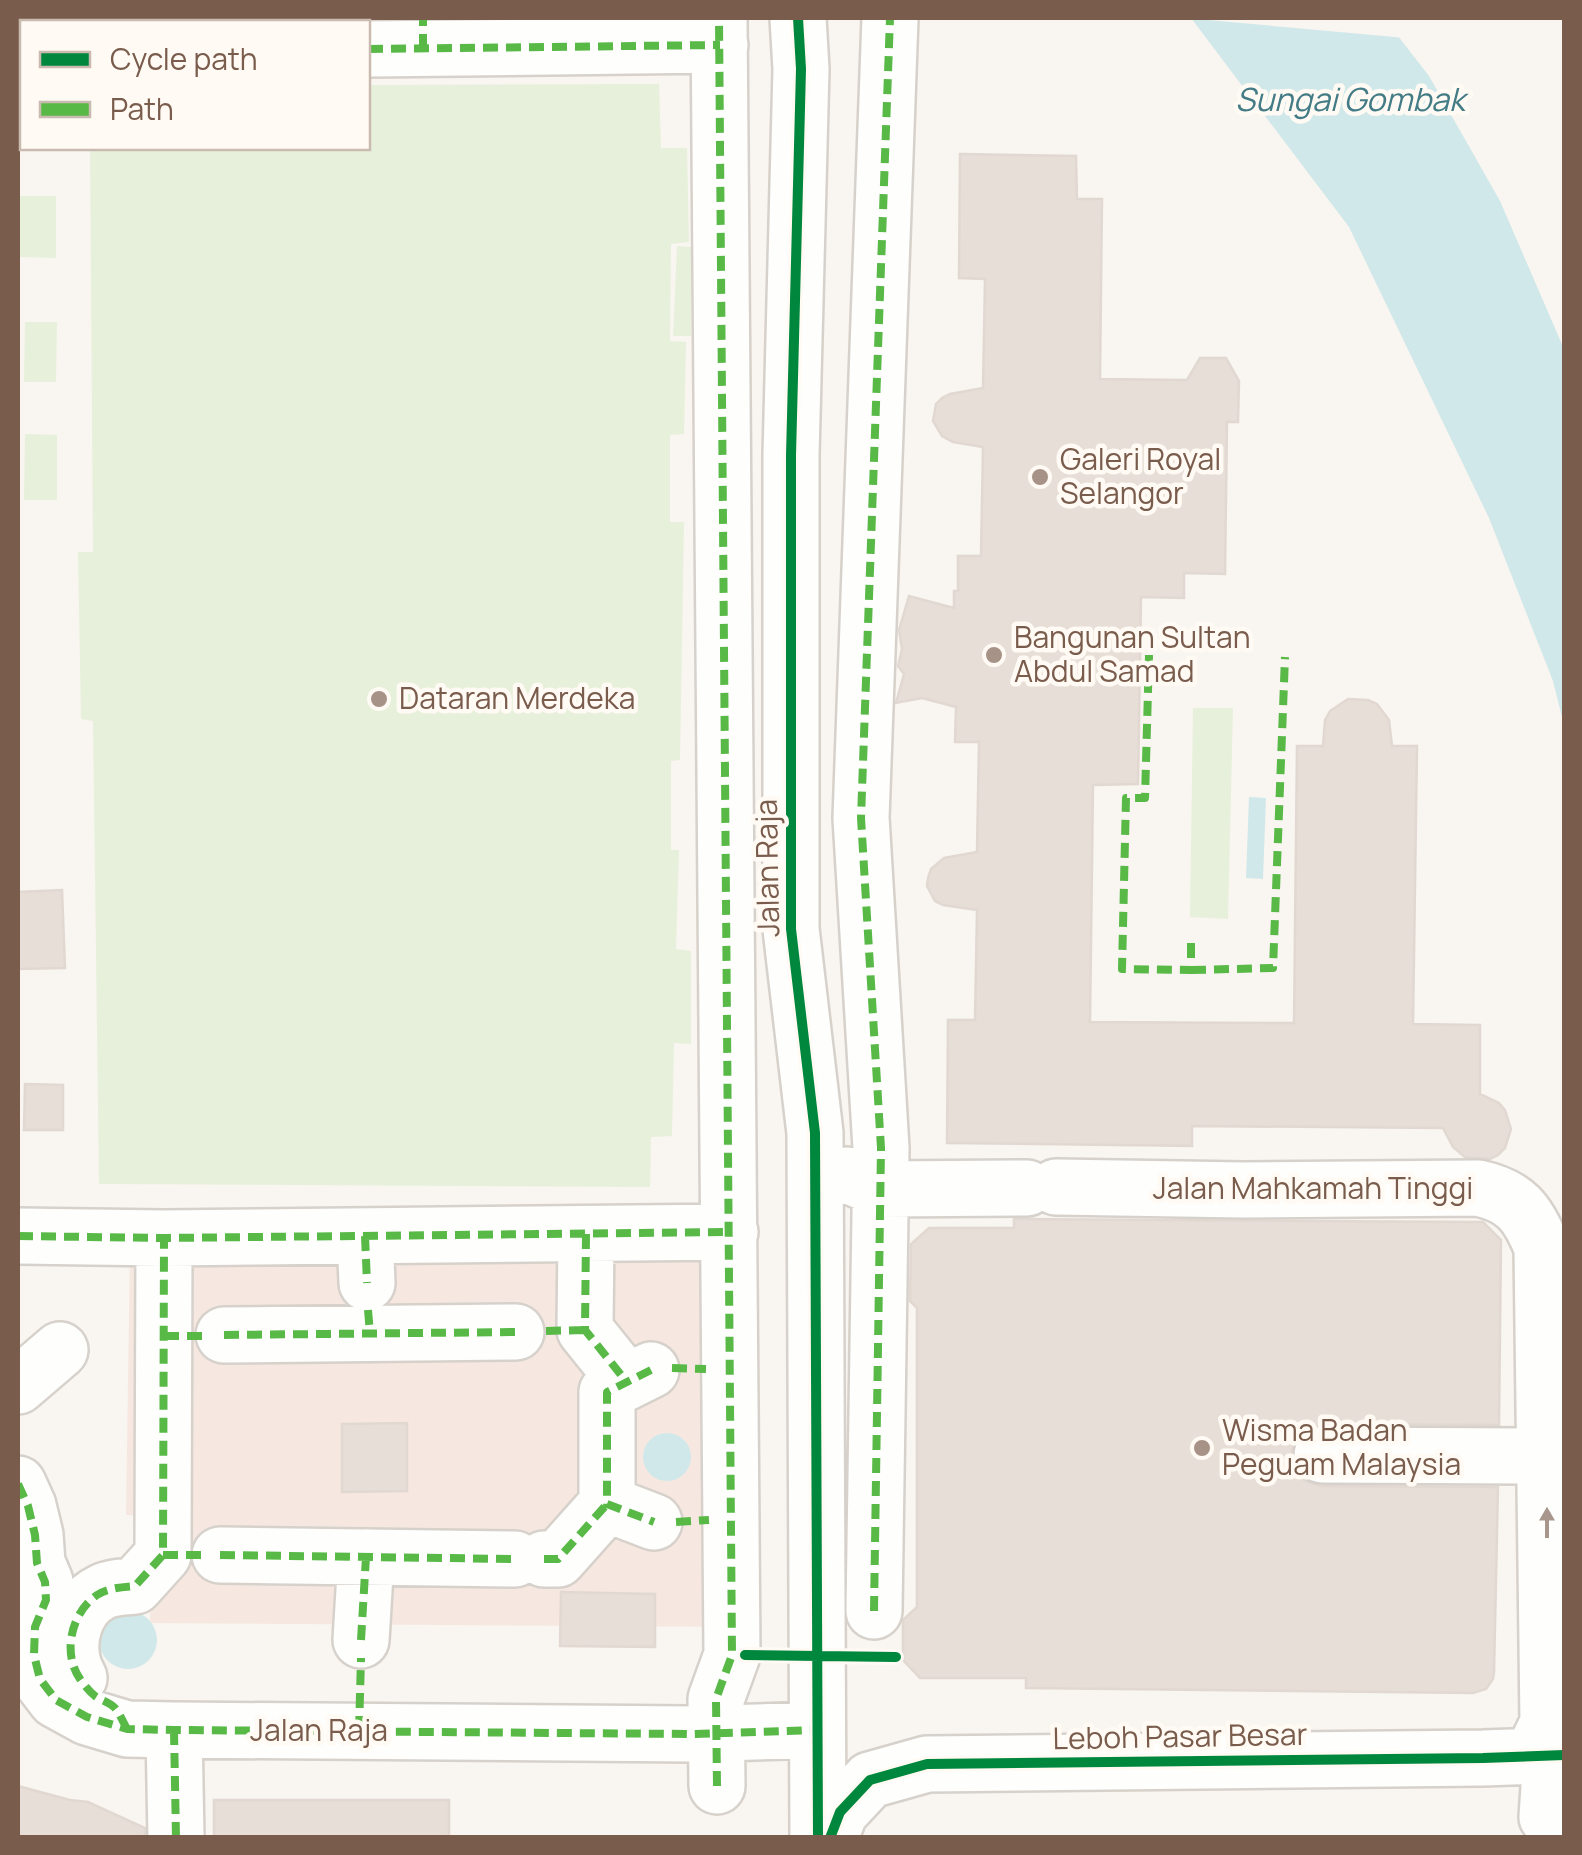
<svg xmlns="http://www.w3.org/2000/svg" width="1582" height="1855" font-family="Manrope,sans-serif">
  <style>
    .commercial { fill: #f6e8e1 }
    .green { fill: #e7f0db }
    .water { fill: #d0e8ea }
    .pier { fill: #f9f5f0 }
    .building { fill: #e6ded7; stroke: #e2d8d2; stroke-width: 2.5 }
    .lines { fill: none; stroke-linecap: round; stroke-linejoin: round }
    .minor-casing { stroke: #d7d1cb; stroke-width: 60 }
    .minor { stroke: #fefefd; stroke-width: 55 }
    .quiet { stroke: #58b947; stroke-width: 8; stroke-dasharray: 15 8; stroke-linecap: butt }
    .cycleway-casing { stroke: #fffaf3; stroke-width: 16 }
    .cycleway { stroke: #00873e; stroke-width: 10 }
    .oneway { fill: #a8958b }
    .poi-dot { fill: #a69286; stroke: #fffaf3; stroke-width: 4 }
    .labels { text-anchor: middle; stroke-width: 9; stroke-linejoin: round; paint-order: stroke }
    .poi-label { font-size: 30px; fill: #7a5c4d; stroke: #fffaf3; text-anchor: start }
    .street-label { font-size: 30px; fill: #7a5c4d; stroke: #fffaf3 }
    .water-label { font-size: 32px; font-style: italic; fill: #437c86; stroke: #fffaf3 }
  </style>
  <rect width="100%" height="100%" fill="#f9f5f0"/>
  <path class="commercial" d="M130,1247l596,4 8,376 -584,-4 2,-107 -26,-1z"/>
  <path class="green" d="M659,84l2,64h26l2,94 -18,2 -1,97 16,1 -2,92 -14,1v87h14l-4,238 -9,1v89h8l-3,99 15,2v93l-17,-1 -2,93 -21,1 -1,50 -551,-3 -6,-463 -12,-2 -3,-167h15l-3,-404h278v-63z
    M18,196h38v62l-38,-1z
    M677,246l14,1v89h-18z
    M25,322h32l-1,60h-32z
    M25,434l32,1v65h-33z
    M1193,708h40l-5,211 -38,-2z"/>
  <path class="water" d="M1191,18h193l45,58 71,125 64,148v376l-11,-44 -64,-163 -140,-291z
    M1249,797l17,1 -3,81 -17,-1z
    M643 1457a24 24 0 1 1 48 0a24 24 0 1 1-48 0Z
    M99 1640a29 29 0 1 1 58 0a29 29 0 1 1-58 0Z"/>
  <path class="pier" d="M1186,18h204l16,20z"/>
  <path class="building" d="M960,154l116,2 1,43h25l-2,180 87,1 13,-22h26l13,23 -1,41h-11l-2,152 -41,-1v25l-43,-1 -3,187 -45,1 -3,237 204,1 3,-277h26l2,-26 5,-9 18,-12 20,1 9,4 12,16 3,26h25l-4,278 67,1v69l19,9 6,7 6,19 -6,19 -7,7 -8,4 -25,-2 -12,-10 -10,-19 -251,-2v20l-245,-3 1,-123h27l2,-110 -34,-5 -8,-4 -8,-15 1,-8 3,-9 13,-11 33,-6 2,-110h-24l1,-35 -34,-9 -26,5 8,-29 -6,-8 4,-17 -3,-19 10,-34 45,12v-17h4v-35h23l2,-109 -30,-5 -11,-6 -9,-15 3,-17 6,-6 8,-4 33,-6 2,-109 -26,-1z
    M62,890l3,78 -47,1v-77z
    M25,1084l38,1v45h-39z
    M1014,1219l469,3 18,18 -2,185 -178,-1 -15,4 -10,10 -5,18 4,15 10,10 16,5 177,1 -4,185 -1,7 -7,10 -13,4 -447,-5v-10h-106l-17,-18v-40l14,-13v-299l-7,-7 1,-57 18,-16h85z
    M407,1423v68l-65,1v-68z
    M561,1592l94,2v53l-95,-1z
    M18,1786l52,14 18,2 57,26v10h-127z
    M214,1800h235v38h-235z"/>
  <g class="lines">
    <defs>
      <path id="minor" d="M95,18v1
        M156,18v4
        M311,18v4
        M798,18l3,51 -10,386v474l24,204 3,705
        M368,49l352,-4
        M847,1175l34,14 146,-1
        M1056,1187l188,3 234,-2c38,8 50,25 64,59l6,476 -16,33
        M586,1234l-1,96 41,51
        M18,1236l146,2 566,-6
        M365,1236l2,47
        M224,1335l292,-3
        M651,1370l-44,22v112l47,18
        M18,1386l42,-36
        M1322,1455l224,1
        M18,1484l10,22 7,29 2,28 8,19 1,18 -11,27 -1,28 6,24 16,21 31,17 40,12 47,1 518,4 125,-4
        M220,1555l295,4
        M544,1559h14l49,-55
        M874,1611l7,-463 -20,-330 29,-800
        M361,1640l5,-83
        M79,1678c-16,-28 -8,-71 23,-86 10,-5 22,-5 33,-6l28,-31 1,-317
        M174,1730l2,108
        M1551,1756l-4,61 11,14v7
        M717,1786l-1,-87 16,-44 -13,-1637
        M830,1838l10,-26 30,-32 57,-16 556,-6 81,-3"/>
    </defs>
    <use href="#minor" class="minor-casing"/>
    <use href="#minor" class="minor"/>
    <path class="quiet" d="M156,18v4
      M311,18v4
      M368,49l352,-4
      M423,49v-31
      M1149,655l-4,143h-19l-4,171 69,1v-27
      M1191,970l82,-2 12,-311
      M586,1234l-1,96 41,51
      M18,1236l146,2 566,-6
      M365,1236l2,47
      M368,1310l2,23
      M546,1331l39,-1
      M224,1335l292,-3
      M164,1336h41
      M672,1368l34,1
      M651,1370l-44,22v112l47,18
      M18,1484l10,22 7,29 2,28 8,19 1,18 -11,27 -1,28 6,24 16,21 31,17 40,12 47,1 518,4 125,-4
      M676,1522l33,-2
      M163,1555h38
      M220,1555l295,4
      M544,1559h14l49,-55
      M874,1611l7,-463 -20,-330 29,-800
      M361,1640l5,-83
      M127,1729c-4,-7 -7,-15 -12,-21 -5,-6 -13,-7 -20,-12 -5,-4 -11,-11 -15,-17 -18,-26 -9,-66 17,-84 11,-7 25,-8 38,-9l28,-31 1,-317
      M174,1730l2,108
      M359,1731l2,-73
      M717,1786l-1,-87 16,-44 -13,-1637"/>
    <defs>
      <path id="cycleway" d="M798,18l3,51 -10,386v474l24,204 3,705
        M745,1655l151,2
        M830,1838l10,-26 30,-32 57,-16 556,-6 81,-3"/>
    </defs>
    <use href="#cycleway" class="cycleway-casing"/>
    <use href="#cycleway" class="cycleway"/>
  </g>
  <defs><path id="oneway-solid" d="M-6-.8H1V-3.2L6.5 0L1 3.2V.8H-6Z" transform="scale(2.5)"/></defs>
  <use class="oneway" href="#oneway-solid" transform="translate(1547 1523) rotate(-90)"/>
  <g class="poi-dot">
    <circle cx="1040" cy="477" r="10"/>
    <circle cx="994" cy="655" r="10"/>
    <circle cx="379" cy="699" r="10"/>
    <circle cx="1202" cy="1448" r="10"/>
  </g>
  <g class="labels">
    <g class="poi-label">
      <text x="1060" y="470">Galeri Royal<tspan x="1060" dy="34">Selangor</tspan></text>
      <text x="1014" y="648">Bangunan Sultan<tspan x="1014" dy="34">Abdul Samad</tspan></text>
      <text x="399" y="709">Dataran Merdeka</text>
      <text x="1222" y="1441">Wisma Badan<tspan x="1222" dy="34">Peguam Malaysia</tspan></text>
    </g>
    <g class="street-label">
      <text transform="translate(768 868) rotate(-91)" y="10">Jalan Raja</text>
      <text x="1313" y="1199">Jalan Mahkamah Tinggi</text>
      <text x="319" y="1741">Jalan Raja</text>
      <text transform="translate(1180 1737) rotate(-1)" y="10">Leboh Pasar Besar</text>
    </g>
    <g class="water-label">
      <text x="1350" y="111">Sungai Gombak</text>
    </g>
  </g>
  <rect width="1582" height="1855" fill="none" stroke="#7a5c4d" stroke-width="40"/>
  <rect x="20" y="20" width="350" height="130" fill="#fffaf3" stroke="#cabbb1" stroke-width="2.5"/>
  <rect x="40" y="52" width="50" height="15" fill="#00873e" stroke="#cabbb1" stroke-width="2.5"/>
  <text x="110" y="70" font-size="30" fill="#7a5c4d">Cycle path</text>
  <rect x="40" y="102" width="50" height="15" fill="#58b947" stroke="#cabbb1" stroke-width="2.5"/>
  <text x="110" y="120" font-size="30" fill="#7a5c4d">Path</text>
</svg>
